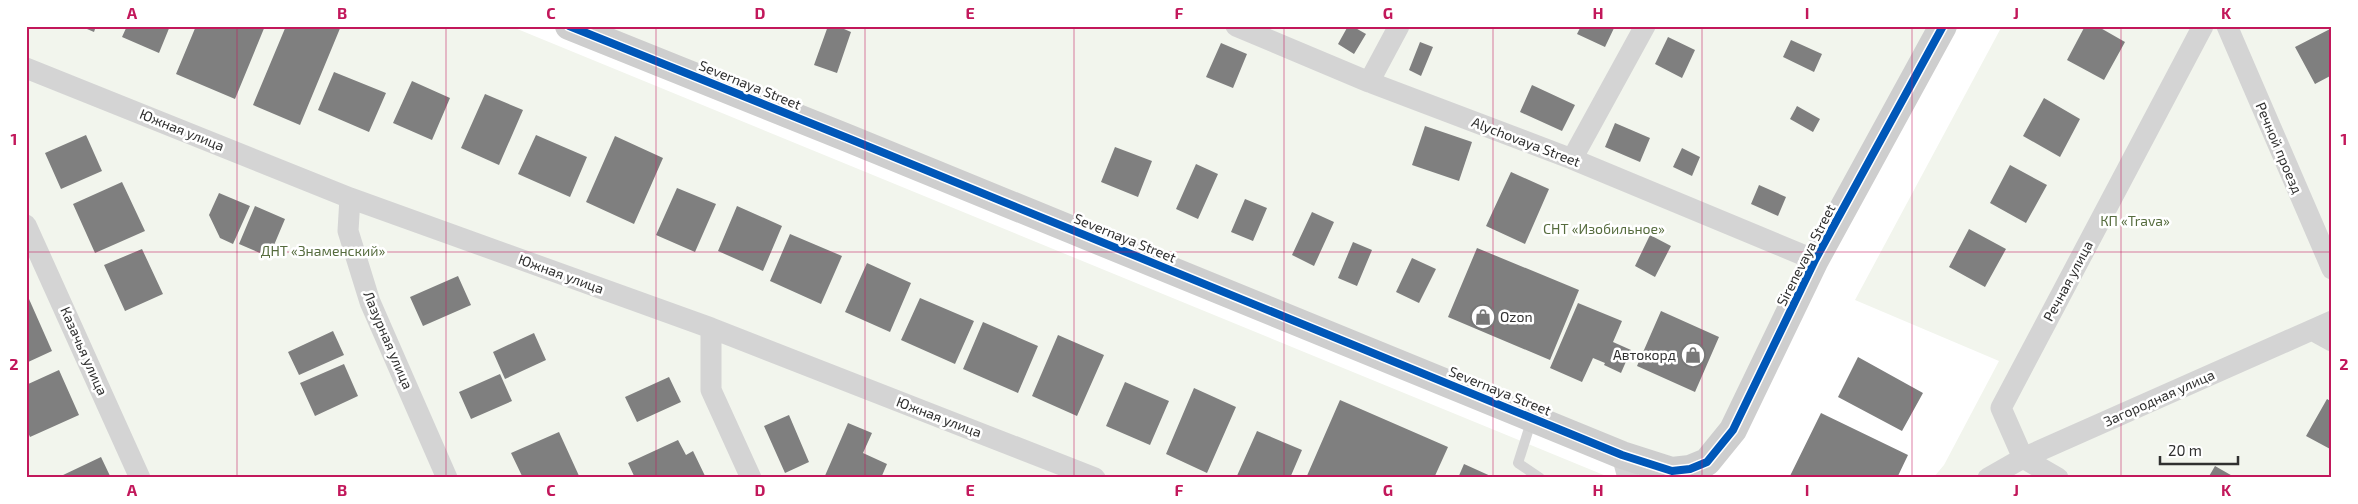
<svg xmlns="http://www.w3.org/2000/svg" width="2358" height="504" font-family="'Exo 2',sans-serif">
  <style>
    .green { fill: #f2f5ed }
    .building { fill: #7f7f7f }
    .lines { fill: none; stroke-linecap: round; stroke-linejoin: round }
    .lane { stroke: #d4d4d4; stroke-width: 10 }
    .street { stroke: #d4d4d4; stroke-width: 21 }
    .secondary { stroke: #cecece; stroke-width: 28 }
    .cycleway-casing { stroke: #fff; stroke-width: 11 }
    .cycleway { stroke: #0057b8; stroke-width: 8 }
    .grid { fill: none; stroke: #c2185b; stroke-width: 1; stroke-opacity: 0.55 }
    .labels { text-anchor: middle; stroke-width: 5; stroke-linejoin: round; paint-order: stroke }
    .street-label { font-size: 14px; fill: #303030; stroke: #fff }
    .park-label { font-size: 14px; fill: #566c3e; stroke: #fff }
    .poi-label { font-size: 14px; fill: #303030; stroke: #fff; text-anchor: start }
    .neatline { fill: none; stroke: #c2185b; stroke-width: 2 }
    .grid-label { font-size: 16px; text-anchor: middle; font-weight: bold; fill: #c2185b }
  </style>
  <rect width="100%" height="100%" fill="#fff"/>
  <path class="green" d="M26,26h484l1101,452h-1585z
    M569,26h1374l-210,404 -43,39z
    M2002,26h330v452h-399l11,-13 55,-104 -144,-61z"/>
  <path class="building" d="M80,26h16l-2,6z
    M127,26h43l-11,27 -37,-16z
    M196,26h69l-30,73 -59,-25z
    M286,26h55l-41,99 -47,-20z
    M828,26h9l14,6 -14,41 -23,-8z
    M1348,26h4l14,8 -12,20 -16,-10z
    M1581,26h34l-10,21 -28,-13z
    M2085,26h12l28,16 -21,38 -37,-20z
    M2332,28v47l-17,9 -20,-37z
    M1668,37l27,13 -13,28 -27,-14z
    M1791,40l31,14 -8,18 -31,-15z
    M1420,42l13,5 -12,29 -12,-6z
    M1221,43l26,11 -14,34 -27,-11z
    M334,72l52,21 -17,39 -51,-22z
    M412,81l38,17 -18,42 -39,-17z
    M1532,85l43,20 -13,26 -42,-19z
    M485,94l38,16 -24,55 -38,-17z
    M2044,98l36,21 -20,38 -37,-21z
    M1797,106l23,13 -7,13 -23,-13z
    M1615,123l35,15 -10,24 -35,-15z
    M1425,126l47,16 -13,39 -47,-16z
    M86,135l16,36 -41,18 -16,-36z
    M536,135l51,22 -17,40 -52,-23z
    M615,136l48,22 -29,66 -48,-22z
    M1115,147l37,14 -14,36 -37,-15z
    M1682,148l18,9 -8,19 -19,-9z
    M1196,164l22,10 -20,45 -22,-10z
    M2010,165l37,20 -21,38 -36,-20z
    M1511,172l38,17 -24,55 -39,-18z
    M122,182l23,49 -50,22 -22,-49z
    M1759,185l27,12 -8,19 -27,-12z
    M677,188l39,16 -21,48 -39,-17z
    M219,193l31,13 -17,38 -13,-6 -11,-23z
    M1245,199l22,9 -14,33 -22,-9z
    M255,206l30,13 -16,38 -30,-13z
    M737,206l45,20 -19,45 -45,-20z
    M1312,212l22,10 -20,44 -22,-11z
    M1969,229l37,20 -21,38 -36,-20z
    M790,234l52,22 -21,48 -51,-23z
    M1650,235l21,11 -16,31 -20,-11z
    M1353,242l19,8 -15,36 -19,-8z
    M1477,248l102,42 -29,70 -102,-43z
    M142,249l21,45 -38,17 -21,-46z
    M1412,258l24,11 -17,34 -23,-11z
    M867,263l44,20 -21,49 -45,-20z
    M458,276l13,29 -48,21 -13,-29z
    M920,298l54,23 -19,43 -54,-24z
    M29,299l23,52 -26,12v-63z
    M1578,303l44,18 -9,21 18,8 -10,23 -17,-8 1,-2 -12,-5 -11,24 -32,-14z
    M1661,311l58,26 -24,55 -58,-26z
    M983,322l55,24 -20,47 -55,-24z
    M333,331l11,24 -45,20 -11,-23z
    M534,333l12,27 -41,19 -12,-27z
    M1058,335l46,20 -27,61 -45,-20z
    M1858,357l65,36 -21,38 -64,-34z
    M344,364l14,32 -43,20 -15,-33z
    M59,370l20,45 -49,22 -4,-9v-43z
    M500,374l12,27 -41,18 -12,-27z
    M669,377l12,25 -44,20 -12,-25z
    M1125,382l44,19 -19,44 -44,-19z
    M1194,388l42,19 -29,66 -41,-19z
    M2327,399l5,3v48l-26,-14z
    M1340,400l108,47 -14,31h-128z
    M1821,413l87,42 -11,23h-108z
    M789,415l20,47 -24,11 -21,-47z
    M848,423l24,10 -9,20 24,11 -6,14h-57z
    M1257,431l45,19 -12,28h-54z
    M559,432l21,46h-57l-12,-25z
    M678,440l8,15 7,-4 13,27h-71l-7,-15z
    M101,457l10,21h-49l-1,-2z
    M1464,464l31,14h-37z
    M2215,466l21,12h-28z"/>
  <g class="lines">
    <path class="lane" d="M1532,419l-14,44 22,15"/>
    <path class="street" d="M1236,26l133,56 203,77 243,101
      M2227,26l105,243
      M26,68l324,130 361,130 384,150
      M1369,82l30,-56
      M1572,159l73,-133
      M350,198l-2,33 22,71 77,176
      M26,225l114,253
      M711,328v62l40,88
      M2312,330l20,11
      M1622,455l6,23
      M1988,478l35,-20 309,-137
      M2058,478l-35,-20 -22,-50 202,-382"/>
    <path class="secondary" d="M569,26l281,113 772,316 50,16 18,-2 17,-7 26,-32 82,-170 128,-234"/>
    <defs>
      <path id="cycleway" d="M569,26l281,113 772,316 50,16 18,-2 17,-7 26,-32 82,-170 128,-234"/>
    </defs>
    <use href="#cycleway" class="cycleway-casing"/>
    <use href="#cycleway" class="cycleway"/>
  </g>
  <path class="grid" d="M237,26v452M446,26v452M656,26v452M865,26v452M1074,26v452M1284,26v452M1493,26v452M1702,26v452M1912,26v452M2121,26v452M26,252h2306"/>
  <defs>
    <symbol id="shop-ring" viewBox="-11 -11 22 22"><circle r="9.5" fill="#fff" stroke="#787878" stroke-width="1.5"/><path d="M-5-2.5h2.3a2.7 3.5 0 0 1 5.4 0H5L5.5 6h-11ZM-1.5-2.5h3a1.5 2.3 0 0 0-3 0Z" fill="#787878"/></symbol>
  </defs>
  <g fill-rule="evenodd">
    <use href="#shop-ring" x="1469" y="303" width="28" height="28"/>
    <use href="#shop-ring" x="1679" y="341" width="28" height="28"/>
  </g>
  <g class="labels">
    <g class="street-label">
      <text transform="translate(750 85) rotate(22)" y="5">Severnaya Street</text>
      <text transform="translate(182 130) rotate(22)" y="5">Южная улица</text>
      <text transform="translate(1526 142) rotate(21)" y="5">Alychovaya Street</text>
      <text transform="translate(2279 148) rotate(67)" y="5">Речной проезд</text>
      <text transform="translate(1125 238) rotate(22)" y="5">Severnaya Street</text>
      <text transform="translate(1806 255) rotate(-63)" y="5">Sirenevaya Street</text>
      <text transform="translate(561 274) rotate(20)" y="5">Южная улица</text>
      <text transform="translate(2068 281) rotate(-62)" y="5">Речная улица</text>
      <text transform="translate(388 340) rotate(67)" y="5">Лазурная улица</text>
      <text transform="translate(84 351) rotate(66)" y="5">Казачья улица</text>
      <text transform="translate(1500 391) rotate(22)" y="5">Severnaya Street</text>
      <text transform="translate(2159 398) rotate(-24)" y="5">Загородная улица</text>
      <text transform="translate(939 417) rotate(21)" y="5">Южная улица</text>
    </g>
    <g class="park-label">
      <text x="2135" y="226">КП «Trava»</text>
      <text x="1604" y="234">СНТ «Изобильное»</text>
      <text x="323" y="256">ДНТ «Знаменский»</text>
    </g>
    <g class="poi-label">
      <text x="1500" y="322">Ozon</text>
      <text x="1676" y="360" text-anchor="end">Автокорд</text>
    </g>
  </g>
  <rect width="2358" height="504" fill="none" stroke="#ffffff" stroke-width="55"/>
  <path d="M2160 456v8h78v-8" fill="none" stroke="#303030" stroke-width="2.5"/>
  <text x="2168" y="456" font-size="15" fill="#303030" stroke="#ffffff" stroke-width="4" paint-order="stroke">20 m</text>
  <rect x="28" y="28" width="2302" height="448" class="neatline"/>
  <g class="grid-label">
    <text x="132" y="19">A</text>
    <text x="342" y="19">B</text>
    <text x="551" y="19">C</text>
    <text x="760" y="19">D</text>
    <text x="970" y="19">E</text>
    <text x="1179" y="19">F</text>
    <text x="1388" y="19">G</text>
    <text x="1598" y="19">H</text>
    <text x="1807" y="19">I</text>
    <text x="2016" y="19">J</text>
    <text x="2226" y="19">K</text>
    <text x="14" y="145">1</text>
    <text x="2344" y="145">1</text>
    <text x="14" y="370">2</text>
    <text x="2344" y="370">2</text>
    <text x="132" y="496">A</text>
    <text x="342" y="496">B</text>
    <text x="551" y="496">C</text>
    <text x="760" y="496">D</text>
    <text x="970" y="496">E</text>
    <text x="1179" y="496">F</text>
    <text x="1388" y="496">G</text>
    <text x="1598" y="496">H</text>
    <text x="1807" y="496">I</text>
    <text x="2016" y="496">J</text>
    <text x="2226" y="496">K</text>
  </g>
</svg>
